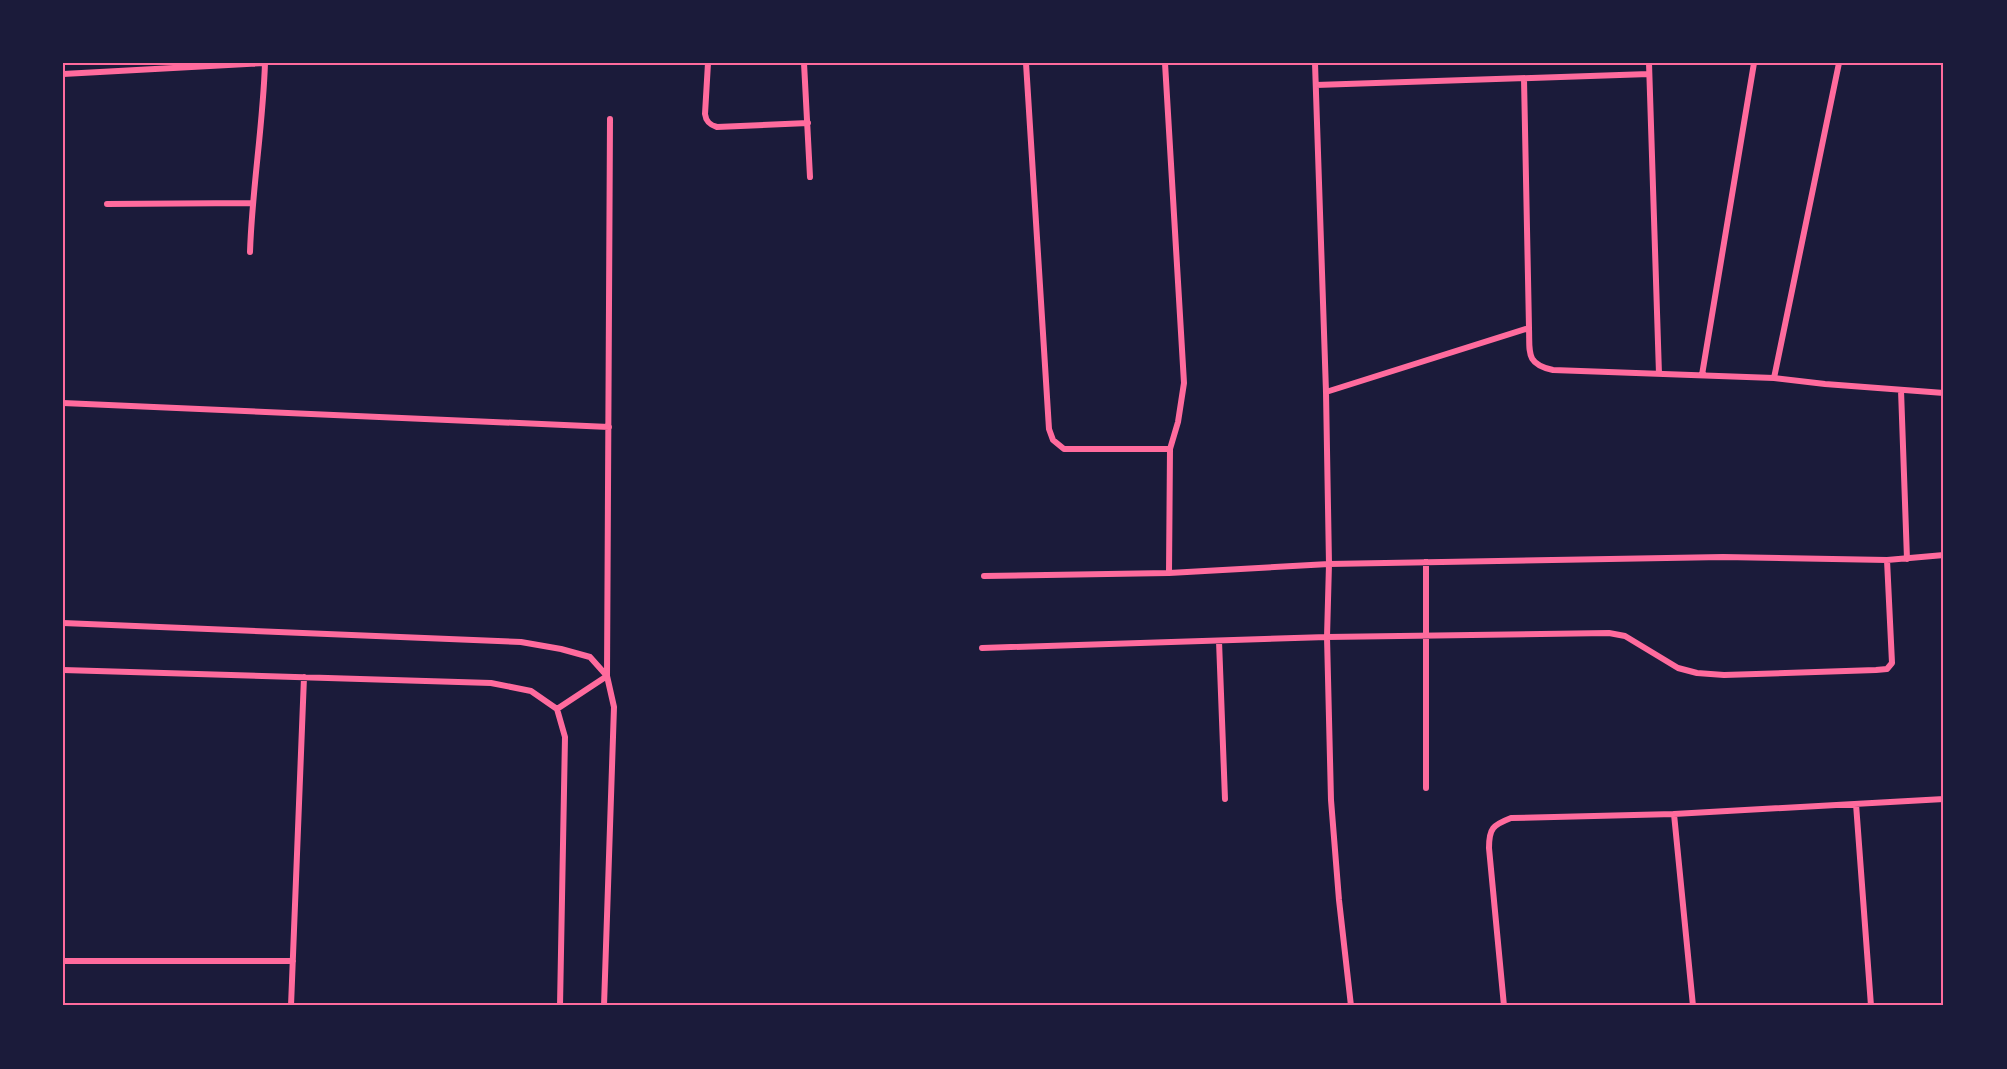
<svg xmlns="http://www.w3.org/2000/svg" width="2007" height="1069" font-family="Barlow,sans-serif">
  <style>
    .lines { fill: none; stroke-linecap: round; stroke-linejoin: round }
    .minor { stroke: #ff6b9d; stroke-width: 6 }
    .neatline { fill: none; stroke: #ff6b9d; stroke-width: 2 }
  </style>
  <rect width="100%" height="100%" fill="#1b1b3a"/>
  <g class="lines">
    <path class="minor" d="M708,63l-3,51c1,8 5,11 12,13l91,-4
      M804,63l6,114
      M1026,63l23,366 4,11 11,9h106
      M1165,63l19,320 -6,39 -8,27 -1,124
      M1315,63l11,329 3,172 -2,73 4,163 8,100 12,106
      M1649,63l10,311
      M63,74l202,-11
      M1524,79l5,249c1,24 -4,36 24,42l221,8 51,6 119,9
      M1316,85l333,-11
      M107,204l145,-1
      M250,252c2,-63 13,-126 15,-189
      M1702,375l52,-312
      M1774,378l65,-315
      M1901,390l6,169
      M1326,392l203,-64
      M63,403l546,24
      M1426,562v226
      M984,576l185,-3 160,-9 394,-7 164,3 57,-5
      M63,623l458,19 40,7 29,8 17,19 7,31 -10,299
      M1219,641l6,158
      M982,648l345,-11 282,-4 16,3 53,32 19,5 27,2 152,-5 11,-1 5,-6 -5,-103
      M63,670l428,13 40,8 26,18 8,28 -5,269
      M557,709l50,-33 3,-557
      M1856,804l15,202
      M1674,814l19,192
      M63,961h230
      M291,1006l13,-329
      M1504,1006l-15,-158c0,-20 4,-23 22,-30l163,-4 270,-15"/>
  </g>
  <rect width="2007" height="1069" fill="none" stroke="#1b1b3a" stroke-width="129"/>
  <rect x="64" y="64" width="1878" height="940" class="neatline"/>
</svg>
